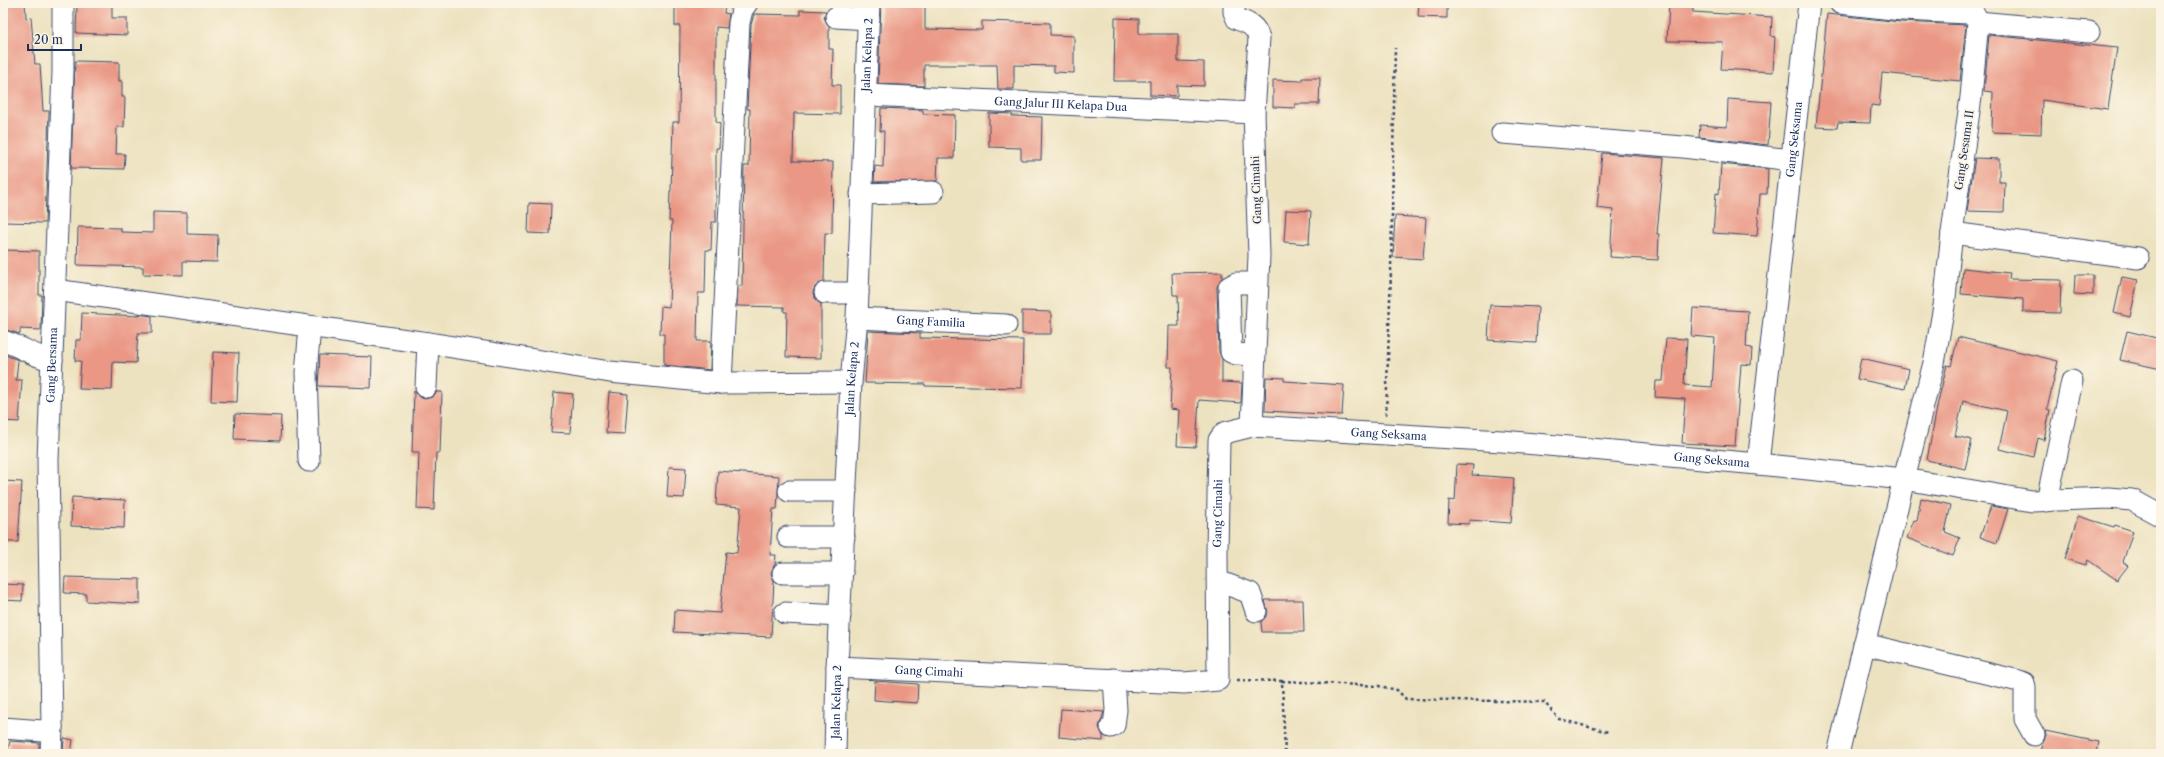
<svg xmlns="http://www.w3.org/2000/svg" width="2164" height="757" font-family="'Libre Caslon Text',serif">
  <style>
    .building { fill: #ea9885 }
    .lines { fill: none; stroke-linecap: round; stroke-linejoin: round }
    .minor-casing { stroke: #3a4a6d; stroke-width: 23 }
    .path { stroke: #3a4a6d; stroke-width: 2.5; stroke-dasharray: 3 3; stroke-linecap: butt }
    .minor { stroke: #fff; stroke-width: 21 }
    .labels { text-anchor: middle; stroke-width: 4; stroke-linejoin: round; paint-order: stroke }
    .street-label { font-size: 11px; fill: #1b2f5e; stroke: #fcf5e5 }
  </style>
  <rect width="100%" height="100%" fill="#fcf5e5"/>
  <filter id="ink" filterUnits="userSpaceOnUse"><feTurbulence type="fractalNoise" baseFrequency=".025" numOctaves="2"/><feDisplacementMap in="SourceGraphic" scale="8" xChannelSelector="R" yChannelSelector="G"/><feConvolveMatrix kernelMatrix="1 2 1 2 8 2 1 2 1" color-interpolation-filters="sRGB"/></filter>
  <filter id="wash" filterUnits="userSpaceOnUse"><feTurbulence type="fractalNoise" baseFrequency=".012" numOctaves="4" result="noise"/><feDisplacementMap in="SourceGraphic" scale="16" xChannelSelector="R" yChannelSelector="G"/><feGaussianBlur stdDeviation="0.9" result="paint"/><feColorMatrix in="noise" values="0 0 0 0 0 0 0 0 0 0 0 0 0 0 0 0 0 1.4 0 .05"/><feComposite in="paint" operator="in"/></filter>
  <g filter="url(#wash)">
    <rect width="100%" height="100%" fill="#ede2c0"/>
    <g id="blocks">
      <path class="building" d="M3,3h22l1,15 5,-1 4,47h5l3,47h6l-4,112 -42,-1z
        M77,3h35v15h15v17l-51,-2z
        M675,3h50l-1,10 5,1 -2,14 -11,-1v95l4,1 -1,25h-3v74h-4l-1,28h-5l-1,43h-7l-1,48h14l-1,29 -46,-5v-31h-4l1,-28 8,1 3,-86h-3l1,-30h1l2,-69h6l1,-96h-5z
        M881,3l44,1v25l57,1v-9l68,2v12l24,1v37l-20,-1v-6l-40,-1v24h-16l-1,-24h-73v21l-46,-2z
        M1419,3h28v15l-29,-1z
        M1669,3h24v9l79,5 -1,19 4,1 -2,35 -52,-3 2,-27 -56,-1z
        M800,10l26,1 -2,6 5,10v22h4l-1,36h8v29l-46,-1 -1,48 40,1 -1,71h-7l-1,48 -9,6 -2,6 2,6 6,5v54l-35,-1 1,-45h-3v-5l-47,-1 1,-20h4l2,-120h5l1,-57h-3l4,-84 3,-11 46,1z
        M1827,14l74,8 65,3 -6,56 -78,-8 -3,33 -8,-1 -1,18 -32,-1 -1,6 -21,-1z
        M1115,18l24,1v15h39v27l26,1v24l-27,-1v11l-27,-1v-14h-36z
        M1989,35l128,13 -9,61 -66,-9 -1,34 -49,-2 1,-40 -9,-1z
        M75,61l44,1v19h3v16h3l-1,30h-7l-1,27h9l-1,15 -53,-1z
        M1302,78h18l-1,26h-24v4l-22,-1v-27l29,1z
        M1728,99l43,3 -3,43 -69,-8 1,-12 27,2z
        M881,108l42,2v4l32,1 -1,43h-16l-1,23 -63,1 1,-16 8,1 1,-36h-4z
        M989,113l23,1v2l30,1 -1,43h-20v-12l-32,-1z
        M1602,153l62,5 -7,76h2l-1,26 -48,-3 3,-47 -16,-2z
        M1975,158l24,1v23h6l-1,30 -37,-1z
        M1721,164l47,5 -1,25h-7l-3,42 -44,-3 3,-40 3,1z
        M529,203l22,1 -1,30 -22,-1z
        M1286,210l25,1 -2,33 -25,-2z
        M153,212l34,1v21l31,1 -1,27 -34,-1v14l-40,-1v-7l-66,-2 1,-38 43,1v4l32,1z
        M1395,216l31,2 -3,41 -30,-2z
        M3,250l36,1v44h3l-1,35 -21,-1v5l-17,-5z
        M1963,268l47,5 -1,6 52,1 -1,33 -37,-1v-13l-62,-5z
        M1222,272v6l-5,9 2,65 3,7v23l20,1 -1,20 -42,-3 -3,47 -19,-1 2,-36 -9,-1 2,-42h-4l1,-41h10l-1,-31h-5l-1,-22z
        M2075,275h18v20l-19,-1z
        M2122,277l16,3 -8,37 -16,-4z
        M1490,305l48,2 -2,36 -48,-3z
        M1693,308l55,3 -2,36 6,1 -1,17 -10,-1 -6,82 -53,-3 3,-44 -30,-2 1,-16h7l3,-43 21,1 -3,46 28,2 3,-49 -24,-2z
        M1022,311l29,1v22h-29z
        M82,313l55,3v-2l15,2v17h-14l-2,30 -23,-1 -1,28 -33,-1 2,-28h-6l1,-21h5z
        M868,331l52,2v5l103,2 -1,48 -97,-2v-2l-60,-1z
        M2127,331l34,8v30l-41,-9z
        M1958,337l100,24 -11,48 3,1 -6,30 -6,-2 -4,19 -35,-8 8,-38 -44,-10 -8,35 17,4 -7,29 -38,-9 11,-58 9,-37 4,1z
        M213,352l26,1 -2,49 -26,-1z
        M3,354l15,6 -2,20h6l-3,42 -16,-1z
        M320,355l52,2 -1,31 -53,-2z
        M1861,358l48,11 -4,20 -48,-10z
        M1266,377l18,1v3l60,4 -2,30 -77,-4z
        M414,391l5,6 6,2 7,-2 5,-5h5l-2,61h-4l-2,57 -17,-1 2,-57h-7z
        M554,392l19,2 -3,39 -19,-1z
        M609,392l19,2 -3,40 -19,-1z
        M235,414l46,2 -1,25 -46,-2z
        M1457,464l16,1 -1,10 42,3 -3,45 -42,-3v4l-21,-1 1,-23 6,1z
        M669,467l17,1 -2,30 -17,-1z
        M718,471l61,5 -2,33h-4l-3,46h6l-1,9 -4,9 3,8 -3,56 -97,-5 1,-22 45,3 6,-61 11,1 4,-46 -25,-2z
        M3,481l19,1 -4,60h-15z
        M72,497l53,3 -1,28 -53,-2z
        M1921,498l30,7 -6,27 15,6 -7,18 -46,-18 7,-18 3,1z
        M1991,506l17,3 -11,34 -17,-6z
        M2078,516l36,11 1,-2 18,6 -10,31 5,4 -11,14 -29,-20 -2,5 -21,-6z
        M65,577l75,2v25l-54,-3v-7l-22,-1z
        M3,584l20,1 -1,16 -19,-1z
        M1265,600h38l1,32h-42l-1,-10 7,-9z
        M875,681l43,3 -1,19 -43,-3z
        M1061,709l43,3 -5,15 4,9v5l-44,-4z
        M2045,731l54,11 -2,12h-39l-18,-4 6,-14z
        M64,738l9,2 -2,14h-8z
        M10,741l29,2v11h-32z"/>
    </g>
  </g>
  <g filter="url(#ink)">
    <use href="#blocks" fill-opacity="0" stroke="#3a4a6d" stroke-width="1"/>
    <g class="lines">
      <defs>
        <g id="minor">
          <path d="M1840,3l62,7 66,3 7,2 3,7 -7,75 -19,136 186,25"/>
          <path d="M836,17l33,2"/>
          <path d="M1978,22l111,10"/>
          <path id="s1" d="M867,95l387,18"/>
          <path d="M1502,133l181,14 108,13"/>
          <path d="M861,194l72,-2"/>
          <path d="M55,290l373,53 182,29 111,11 130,-1"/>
          <path d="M825,293h33"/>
          <path id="s2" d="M857,318l149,7"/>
          <path d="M3,341c18,5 31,16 49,19"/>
          <path d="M1254,355l-18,-1 -5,-2 -2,-65 7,-4h21"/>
          <path d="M721,383l18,-360 3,-13 5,-7"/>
          <path d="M426,387l2,-44"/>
          <path id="s3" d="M1252,426l250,15 256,23 51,-461"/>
          <path d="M309,461l-3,-88 4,-46"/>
          <path d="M1758,464l146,15 30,-116 10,-57 8,-73"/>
          <path d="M789,491h57"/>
          <path d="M2047,501l25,-120"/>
          <path d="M788,537h56"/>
          <path d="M783,573h59"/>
          <path d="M1218,581l32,12 6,18"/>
          <path d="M785,613l55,3"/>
          <path d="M1864,644l155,37 5,2 1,4v32l9,16"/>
          <path id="s4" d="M837,667l347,16 34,-3 -1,-126 2,-114 5,-7 28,-7 7,-171 -5,-142 5,-75c-4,-13 -11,-15 -22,-19l-3,-7v-9"/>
          <path id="s5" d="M52,727l-4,-267 15,-388v-69"/>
          <path d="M1111,727l3,-2 2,-15 -2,-31"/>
          <path d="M3,728l40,3 9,-4 -1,27"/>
          <path id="s6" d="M835,754l2,-87 14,-285 6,-64 12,-315"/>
          <path d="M1838,754l66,-275 128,22 76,-3 24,2 29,16"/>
        </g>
      </defs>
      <use href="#minor" class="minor-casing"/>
      <path class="path" d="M1386,415l5,-144 4,-223
        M1237,680l45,1 3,73
        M1282,681l97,5 18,4 9,9 138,3 15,17 49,13"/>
      <use href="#minor" class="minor"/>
    </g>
  </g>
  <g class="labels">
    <g class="street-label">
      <text dy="4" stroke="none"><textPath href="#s6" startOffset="700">Jalan Kelapa 2</textPath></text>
      <text dy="4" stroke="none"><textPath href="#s1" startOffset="194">Gang Jalur III Kelapa Dua</textPath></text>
      <text dy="4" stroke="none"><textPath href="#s3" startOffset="834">Gang Seksama</textPath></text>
      <text transform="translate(1964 150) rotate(-82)" y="4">Gang Sesama II</text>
      <text transform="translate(1256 190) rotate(-92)" y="4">Gang Cimahi</text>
      <text dy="4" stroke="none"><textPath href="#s2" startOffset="74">Gang Familia</textPath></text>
      <text dy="4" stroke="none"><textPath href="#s5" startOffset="362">Gang Bersama</textPath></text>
      <text dy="4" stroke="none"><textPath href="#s6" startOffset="376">Jalan Kelapa 2</textPath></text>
      <text dy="4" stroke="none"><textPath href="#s3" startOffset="137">Gang Seksama</textPath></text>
      <text dy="4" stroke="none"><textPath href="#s3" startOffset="461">Gang Seksama</textPath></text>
      <text dy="4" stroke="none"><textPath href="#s4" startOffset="548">Gang Cimahi</textPath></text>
      <text dy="4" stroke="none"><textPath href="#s4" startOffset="92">Gang Cimahi</textPath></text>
      <text dy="4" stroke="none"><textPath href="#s6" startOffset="52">Jalan Kelapa 2</textPath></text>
    </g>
  </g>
  <rect width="2164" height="757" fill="none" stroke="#fcf5e5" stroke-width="16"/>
  <path d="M28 44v6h53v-6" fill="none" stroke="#1b2f5e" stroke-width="2"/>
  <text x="34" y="44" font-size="12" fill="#1b2f5e" stroke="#fcf5e5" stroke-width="3" paint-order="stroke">20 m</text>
</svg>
